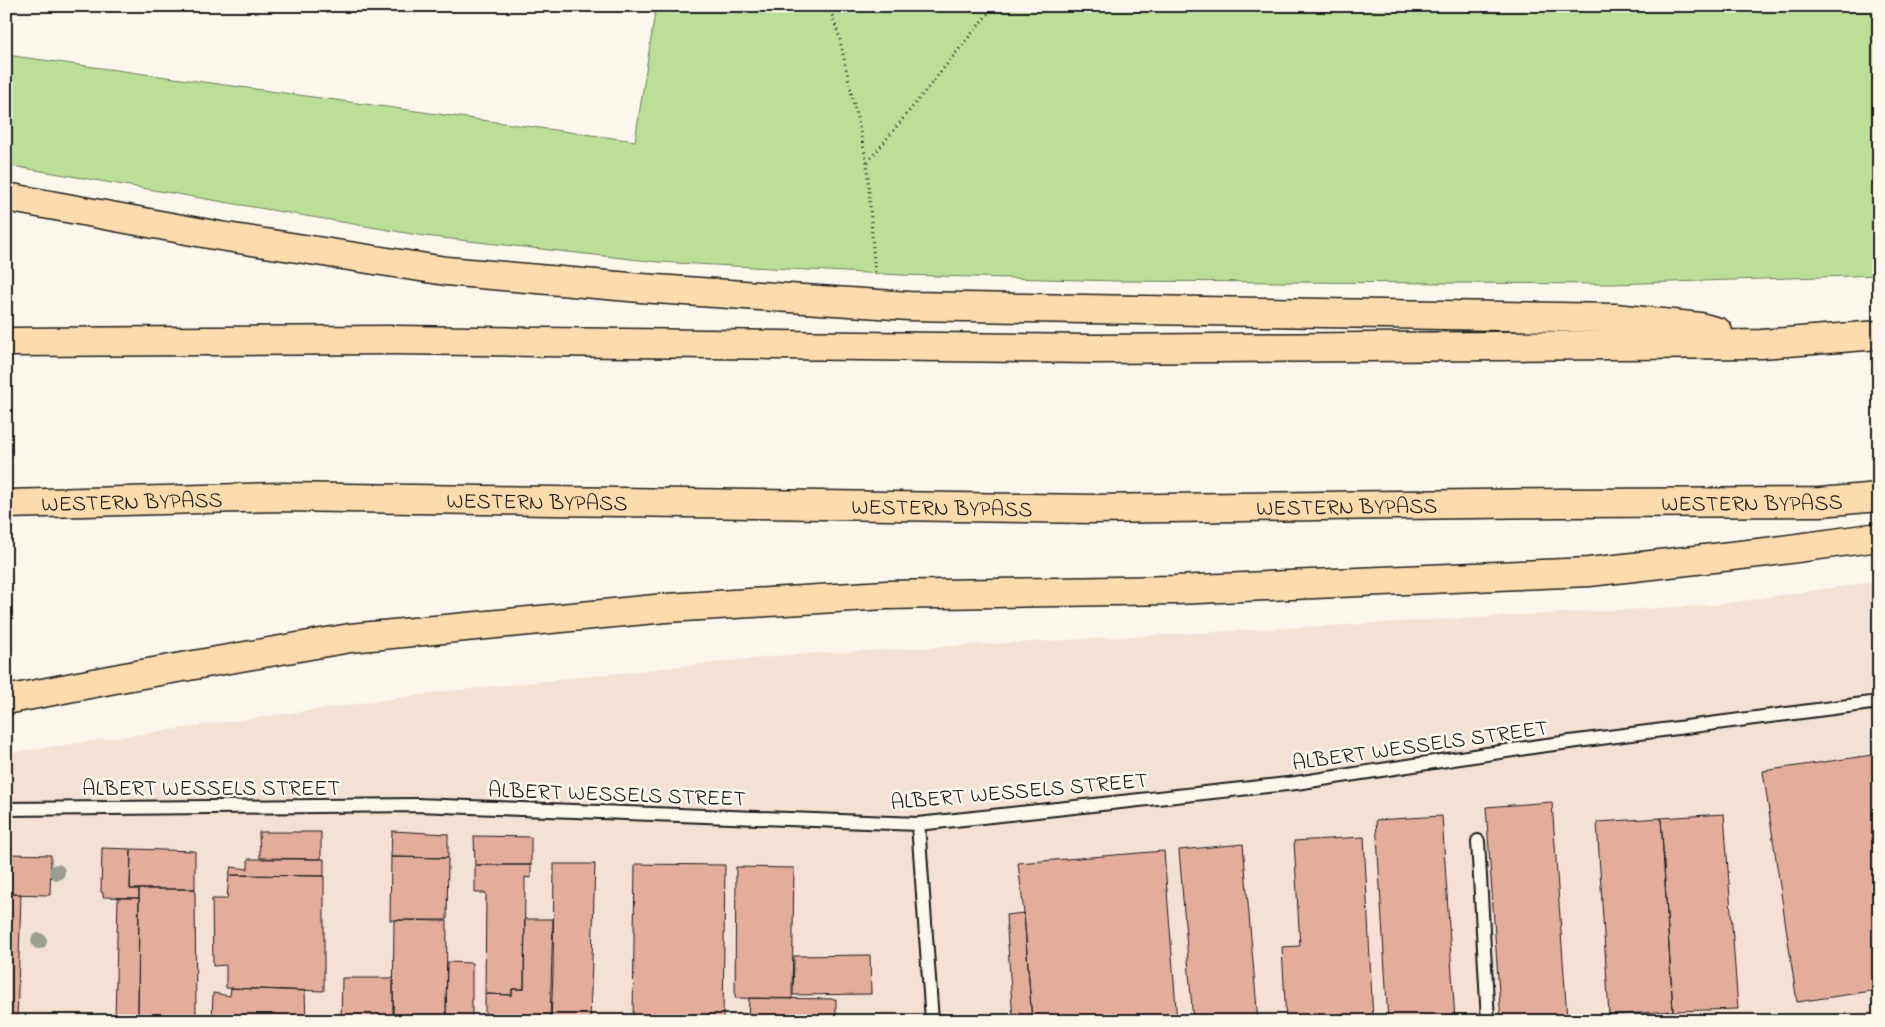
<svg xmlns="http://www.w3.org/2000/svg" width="1885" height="1027" font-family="'Indie Flower',sans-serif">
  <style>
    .built { fill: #f4e1d4 }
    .green { fill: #bcdf98; stroke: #6c7e5a }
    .building { fill: #e4ad9b; stroke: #1c1c1c }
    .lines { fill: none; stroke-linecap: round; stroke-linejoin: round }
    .lane-casing { stroke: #1c1c1c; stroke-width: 16 }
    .highway-casing { stroke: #1c1c1c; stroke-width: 31 }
    .path { stroke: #1c1c1c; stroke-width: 3; stroke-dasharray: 1 4; stroke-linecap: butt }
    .lane { stroke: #fbf7ec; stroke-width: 12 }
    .highway { stroke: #fcdcac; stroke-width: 28 }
    .tree { fill: #9b9e8e }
    .labels { text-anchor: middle; stroke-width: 5; stroke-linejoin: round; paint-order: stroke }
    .street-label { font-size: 22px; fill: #1c1c1c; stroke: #fbf7ec }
  </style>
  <rect width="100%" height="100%" fill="#fbf7ec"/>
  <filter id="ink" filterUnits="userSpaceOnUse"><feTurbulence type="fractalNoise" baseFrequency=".02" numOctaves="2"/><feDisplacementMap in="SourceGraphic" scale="10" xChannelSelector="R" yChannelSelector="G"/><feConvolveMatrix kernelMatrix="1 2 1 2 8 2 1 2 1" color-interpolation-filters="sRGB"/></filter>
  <g filter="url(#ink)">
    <path class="built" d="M1879,581v440h-1873v-268l435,-61 345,-37 928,-50z"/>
    <path class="green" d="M656,6h1223v269l-266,9 -497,-3 -214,-6 -244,-13 -234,-26 -418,-71v-110l629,86z"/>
    <path class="building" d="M1879,754v236l-82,12 -34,-231z
      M1552,802l15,216 -66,3 -15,-214z
      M1724,814l14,195 -65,2 -12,-193z
      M1442,816l13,205h-67l-12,-201z
      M1661,818l12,193 -64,4 -12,-193z
      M392,831l56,3v24l-57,-1z
      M259,832h62v27l-61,-1z
      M474,836l57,1v28h-56z
      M1364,837l9,184h-87l-4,-74 18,-1 -6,-105z
      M1243,844l15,177h-65l-14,-171z
      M102,848l29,1 -1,40h9v9l-36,-1v-4l-2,-1z
      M131,849l64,2v38h-65z
      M1164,851l13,170h-145l-8,-108 -6,-50z
      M6,854l45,1 -1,40 -44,-1z
      M391,857l57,1 -1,62h-57z
      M248,859h76v17l-95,-1 2,-8 17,2z
      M554,864h41l-5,157h-39l2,-48z
      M635,864l90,1 -2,156h-120l30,-1z
      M475,865h56v13l-6,-1 -1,112h-12v6l-27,-1 1,-101h-11z
      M736,867l58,1 -2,131 -57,-1z
      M229,875l95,1v115l-98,-3v-23l-13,1 -1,-67h15z
      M139,889h56l1,132h-58z
      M6,894h15l-4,127h-11z
      M118,898h21l-1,123h-23z
      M1024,913l8,108h-19l-7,-106z
      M525,919h28l-3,102h-65v-27l27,1v-6h12z
      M394,920l53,1 -1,100h-53z
      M870,955l1,39 -78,1 1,-39z
      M447,962l25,1v58h-26z
      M342,978h51v43h-52z
      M231,988l74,3 1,30h-94l1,-28 17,3z
      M749,998l87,1v22h-88z"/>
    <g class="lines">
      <defs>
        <path id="lane" d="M6,809l411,-4 501,19 378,-41 243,-37 340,-44
          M918,824l14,197
          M1478,841l10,180"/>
        <g id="highway">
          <path d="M6,197l214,39 226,35 195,17 268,18 706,12 85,9 18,5"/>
          <path d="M6,342l388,-2 700,9 667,-5 118,-9"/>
          <path id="s1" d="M6,504l274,-7 813,12 467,-6 260,-1 59,-5"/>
          <path d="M6,700l119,-23 225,-39 316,-30 220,-13 289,-5 414,-18 178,-20 112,-15"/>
        </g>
      </defs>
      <use href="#lane" class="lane-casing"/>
      <use href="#highway" class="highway-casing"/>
      <path class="path" d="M829,6l10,30 28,127 8,113
        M868,162l126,-156"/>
      <use href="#lane" class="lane"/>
      <use href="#highway" class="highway"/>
    </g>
    <g class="tree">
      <circle cx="57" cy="872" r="8"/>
      <circle cx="39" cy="941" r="8"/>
    </g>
  </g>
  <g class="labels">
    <g class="street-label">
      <text dy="8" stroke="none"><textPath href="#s1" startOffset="126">WESTERN BYPASS</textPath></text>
      <text dy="8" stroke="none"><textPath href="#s1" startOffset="531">WESTERN BYPASS</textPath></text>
      <text dy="8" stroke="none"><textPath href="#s1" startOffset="1746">WESTERN BYPASS</textPath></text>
      <text dy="8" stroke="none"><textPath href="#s1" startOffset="1341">WESTERN BYPASS</textPath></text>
      <text dy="8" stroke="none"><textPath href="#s1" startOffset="936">WESTERN BYPASS</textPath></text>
      <text transform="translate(1420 744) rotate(-8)" y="8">ALBERT WESSELS STREET</text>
      <text x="211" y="795">ALBERT WESSELS STREET</text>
      <text transform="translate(1019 790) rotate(-5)" y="8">ALBERT WESSELS STREET</text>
      <text transform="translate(617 793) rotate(2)" y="8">ALBERT WESSELS STREET</text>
    </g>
  </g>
  <rect width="1885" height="1027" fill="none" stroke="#fbf7ec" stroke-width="25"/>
  <rect x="12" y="12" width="1860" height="1002" fill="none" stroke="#1c1c1c" stroke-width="2" filter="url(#ink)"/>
</svg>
